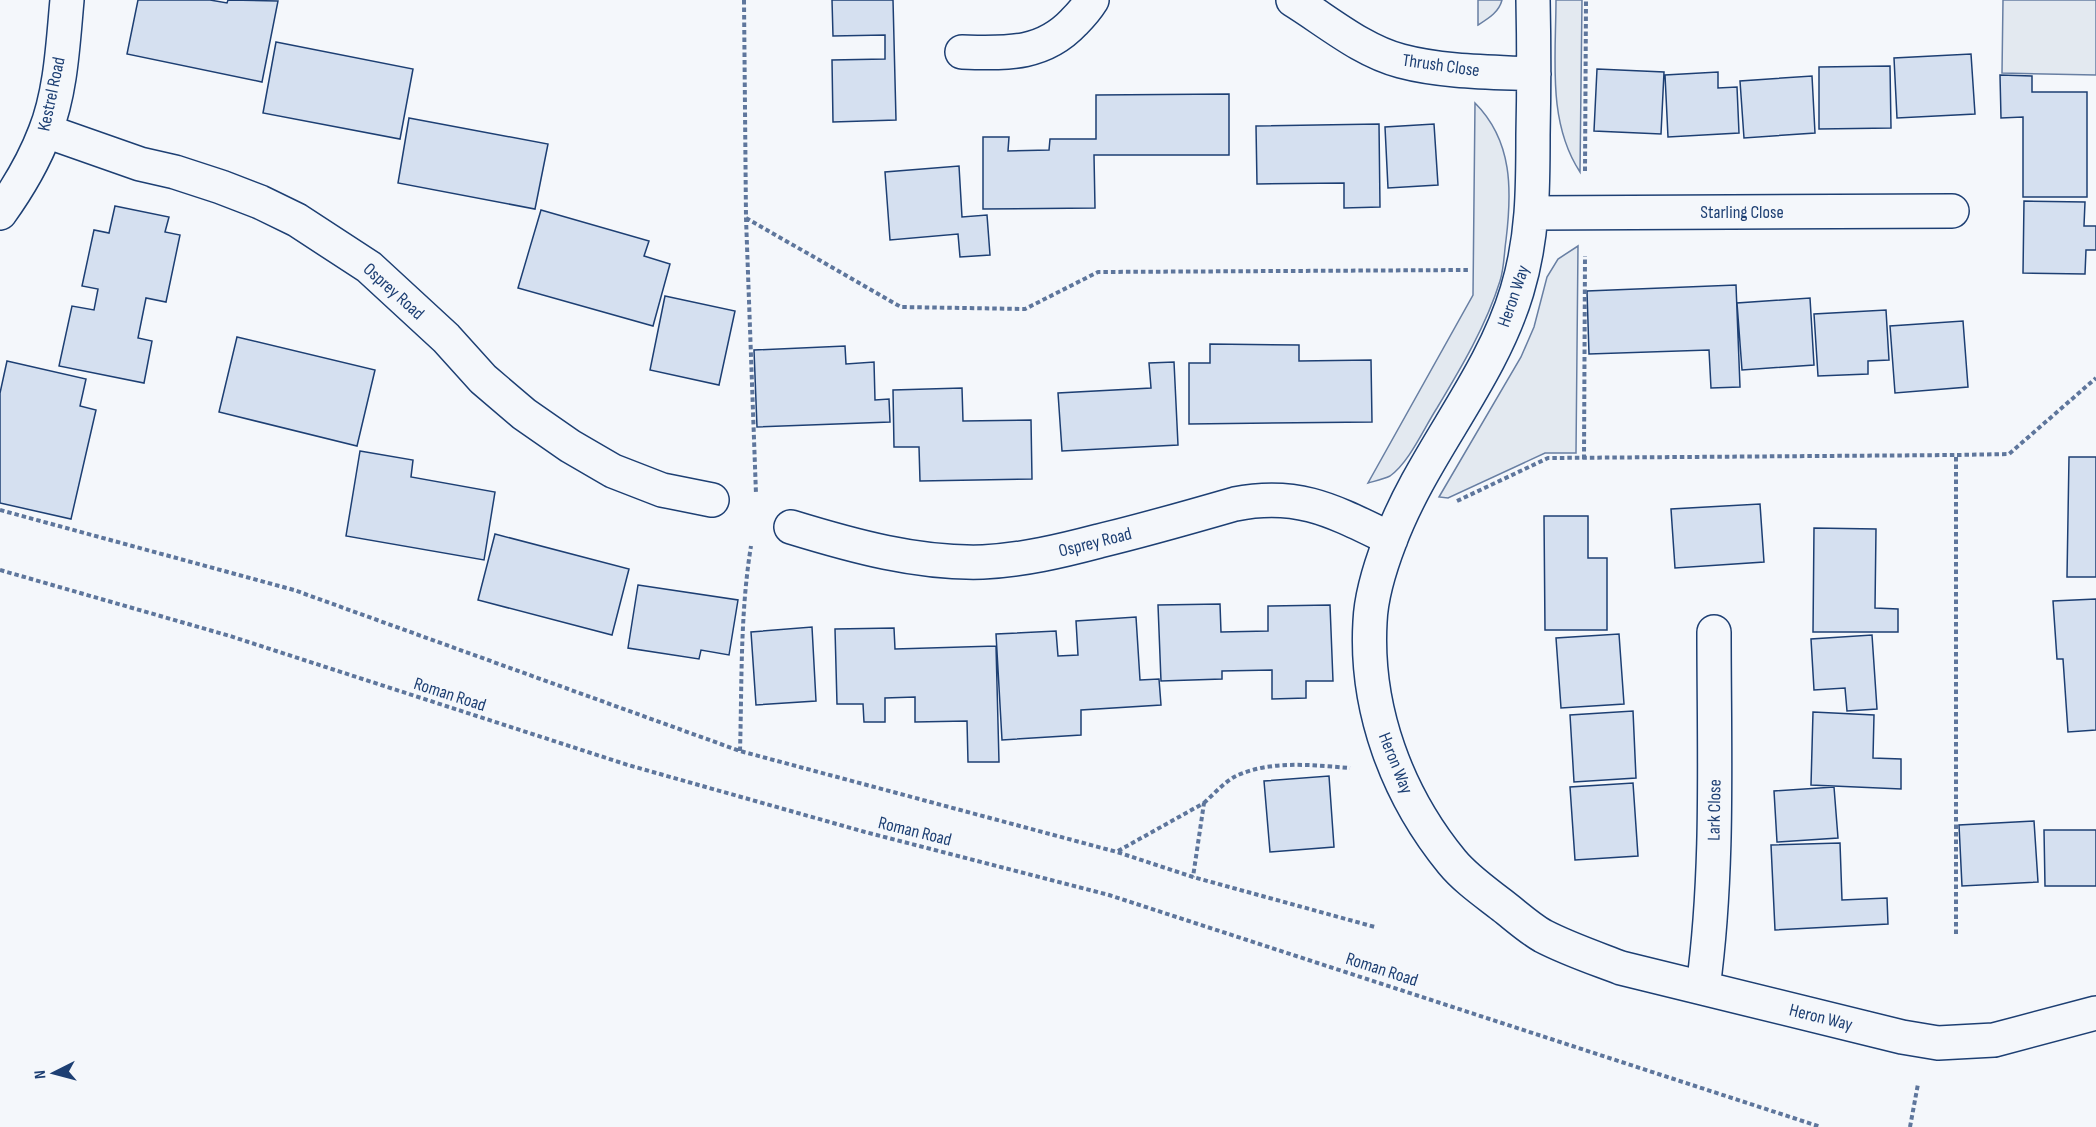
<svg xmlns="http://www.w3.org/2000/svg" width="2096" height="1127" font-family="'Sofia Sans Condensed',sans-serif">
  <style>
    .green { fill: #e3e9f0; stroke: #687fa3; stroke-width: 1.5 }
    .building { fill: #d5e0f0; stroke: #1d3f73; stroke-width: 1.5 }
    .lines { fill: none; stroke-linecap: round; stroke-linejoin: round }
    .minor-casing { stroke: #1d3f73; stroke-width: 36 }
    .path { stroke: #5e769c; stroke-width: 4; stroke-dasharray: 4.5 3; stroke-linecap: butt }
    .minor { stroke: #f4f7fb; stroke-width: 33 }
    .labels { text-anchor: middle; stroke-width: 4.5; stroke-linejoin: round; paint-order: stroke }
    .street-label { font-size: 18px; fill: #1d3f73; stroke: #f4f7fb }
  </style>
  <rect width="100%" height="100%" fill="#f4f7fb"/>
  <path class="green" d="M1478,0h24c-3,12 -13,18 -24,25z
    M1556,0h26l-2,172c-33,-50 -24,-115 -24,-172z
    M2003,0h93v75l-94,-2z
    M1475,103c38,38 37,88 31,137 -2,14 -2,29 -6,41 -14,45 -39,87 -63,127 -13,20 -28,55 -47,68 -6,3 -15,5 -22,7l105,-188z
    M1578,246l-2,207h-31l-97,45 -9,-1 82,-140 13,-30 13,-50 11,-18z"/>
  <path class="building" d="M138,0h72l17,3 1,-3 50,1 -16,81 -135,-28z
    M832,0h61l3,120 -63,2 -1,-62 53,-1v-24l-52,1z
    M276,42l137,27 -13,70 -137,-26z
    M1971,54l4,60 -78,4 -3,-60z
    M1890,66l1,62 -72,1v-62z
    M1597,69l67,3 -3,62 -67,-3z
    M1718,72v16l19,-1 2,46 -71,4 -3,-62z
    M2000,75l32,1v16h55v105h-64v-80l-22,1z
    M1812,76l3,57 -71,5 -4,-57z
    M1229,94v61h-135l1,53 -112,1v-72h26l-1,14 41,-1 1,-11h46v-44z
    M409,118l139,26 -13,65 -137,-26z
    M1379,124l1,83 -36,1v-25l-87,1 -1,-58z
    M1434,124l4,61 -50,3 -3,-61z
    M959,166l3,51 25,-2 3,40 -30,2 -2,-23 -68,6 -5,-68z
    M2024,201l61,1 -1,24h12v24h-10l-1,24 -62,-1z
    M115,206l54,11 -4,15 15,3 -14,67 -20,-4 -8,40 14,3 -8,42 -85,-17 13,-60 22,4 4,-21 -16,-3 12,-56 15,3z
    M541,210l108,31 -5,15 26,8 -17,62 -135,-38z
    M1736,285l4,102 -29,1 -2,-38 -120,4 -2,-63z
    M665,296l70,15 -16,74 -69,-15z
    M1810,298l4,67 -72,5 -5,-67z
    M1886,310l3,50 -21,1v13l-50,2 -4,-62z
    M1963,321l5,66 -73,6 -5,-67z
    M237,337l138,33 -18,76 -138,-34z
    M1210,344l89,1v16l72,-1 1,62 -183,2v-61h21z
    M845,346l1,18 28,-2 1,38 14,-1 1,23 -133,5 -3,-77z
    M7,361l79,18 -6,27 16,4 -25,109 -71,-16v-110z
    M1174,362l4,83 -116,6 -4,-58 93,-5 -2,-25z
    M962,388l1,33 68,-1 1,59 -112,2 -1,-34h-25l-1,-57z
    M360,451l53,9 -2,17 84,15 -11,68 -138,-24z
    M2069,457h27v120h-29z
    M1760,504l4,58 -89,6 -4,-59z
    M1544,516h44v42h19v72h-62z
    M1814,528l62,1 -1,79 23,1v23h-85z
    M495,534l134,35 -17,66 -134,-35z
    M638,585l100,15 -9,55 -28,-5 -2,9 -71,-11z
    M2096,599v131l-28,2 -5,-73h-6l-4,-58z
    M1220,604l1,28 47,-1v-25l62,-1 3,76h-27v17l-34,1v-29l-50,1v8l-61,2 -3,-76z
    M1136,617l4,63 19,-1 2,26 -80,5v25l-79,5 -6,-106 60,-3 2,25 20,-1 -2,-34z
    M812,627l4,74 -60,4 -5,-73z
    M894,628l1,21 101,-3 3,116h-31l-1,-41 -52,1v-25l-30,1v24h-21l-1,-18h-26l-2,-75z
    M1619,634l5,70 -63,4 -5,-70z
    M1872,635l5,74 -30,2 -2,-23 -31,2 -3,-51z
    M1633,711l3,67 -62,4 -4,-67z
    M1813,712l61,3 -1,43 28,1v30l-90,-4z
    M1329,776l5,71 -64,5 -6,-71z
    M1633,783l5,73 -63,4 -5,-73z
    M1834,787l4,51 -61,4 -3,-51z
    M2034,821l4,61 -76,4 -3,-61z
    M2044,830h52v56h-51z
    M1840,843l2,57 45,-2 1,26 -113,6 -4,-85z"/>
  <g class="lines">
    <defs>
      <path id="minor" d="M1293,0c34,21 69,51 108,61 41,11 90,11 133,13
        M1533,0c1,45 1,90 0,135 0,54 0,103 -16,156 -27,90 -94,162 -127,250 -10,26 -19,54 -20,81 -5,87 27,173 82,240 14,17 33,30 51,44 13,10 26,22 40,30 25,13 52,22 78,32l281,69 36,6 56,-3 102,-27
        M962,52c43,1 80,4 112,-30 7,-7 13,-14 18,-22
        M46,131l94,33 35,8 46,15 39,15 37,18 72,47 77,71 37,41 41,35 46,32 43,25 49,19 50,10
        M0,213c18,-25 34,-52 45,-81 16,-40 18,-89 22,-132
        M1533,213l419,-2
        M791,527c62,19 127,37 192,35 40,-2 78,-11 116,-21 46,-11 91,-24 136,-37 64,-13 100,8 156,35
        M1703,988c16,-118 11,-238 11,-356"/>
    </defs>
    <use href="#minor" class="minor-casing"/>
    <path class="path" d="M744,0l2,218 10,276
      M1585,171l1,-171
      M746,218l155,89 124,2 73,-37 370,-2
      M1584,459l1,-203
      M1457,501l91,-43 408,-3
      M0,510l294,80 446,161 377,101 76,25 182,50
      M0,570l230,66 398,129 237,67 244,63 712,232
      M740,751c2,-68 0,-138 11,-205
      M1204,803c9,-8 20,-21 32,-27 34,-16 77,-11 114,-8
      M1118,851l86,-48 -11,74
      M1956,934v-479l53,-1 87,-76
      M1910,1127l8,-43"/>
    <use href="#minor" class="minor"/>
  </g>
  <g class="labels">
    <g class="street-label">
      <text transform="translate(1441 65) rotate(8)" y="6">Thrush Close</text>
      <text transform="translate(51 94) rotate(-78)" y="6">Kestrel Road</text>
      <text x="1742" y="218">Starling Close</text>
      <text transform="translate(394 291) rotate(42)" y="6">Osprey Road</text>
      <text transform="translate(1513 296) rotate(-71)" y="6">Heron Way</text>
      <text transform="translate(1095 542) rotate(-14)" y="6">Osprey Road</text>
      <text transform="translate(450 694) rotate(18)" y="6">Roman Road</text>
      <text transform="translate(1396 763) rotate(68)" y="6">Heron Way</text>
      <text transform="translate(1714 810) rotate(-89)" y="6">Lark Close</text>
      <text transform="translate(915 831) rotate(14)" y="6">Roman Road</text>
      <text transform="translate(1382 969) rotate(18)" y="6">Roman Road</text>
      <text transform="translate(1821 1017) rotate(14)" y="6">Heron Way</text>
    </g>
  </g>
  <g transform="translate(54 1073) rotate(264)" stroke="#f4f7fb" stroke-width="4.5" paint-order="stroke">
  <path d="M0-4.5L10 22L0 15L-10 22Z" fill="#1d3f73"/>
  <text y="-9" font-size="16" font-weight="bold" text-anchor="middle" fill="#1d3f73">N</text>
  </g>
</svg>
